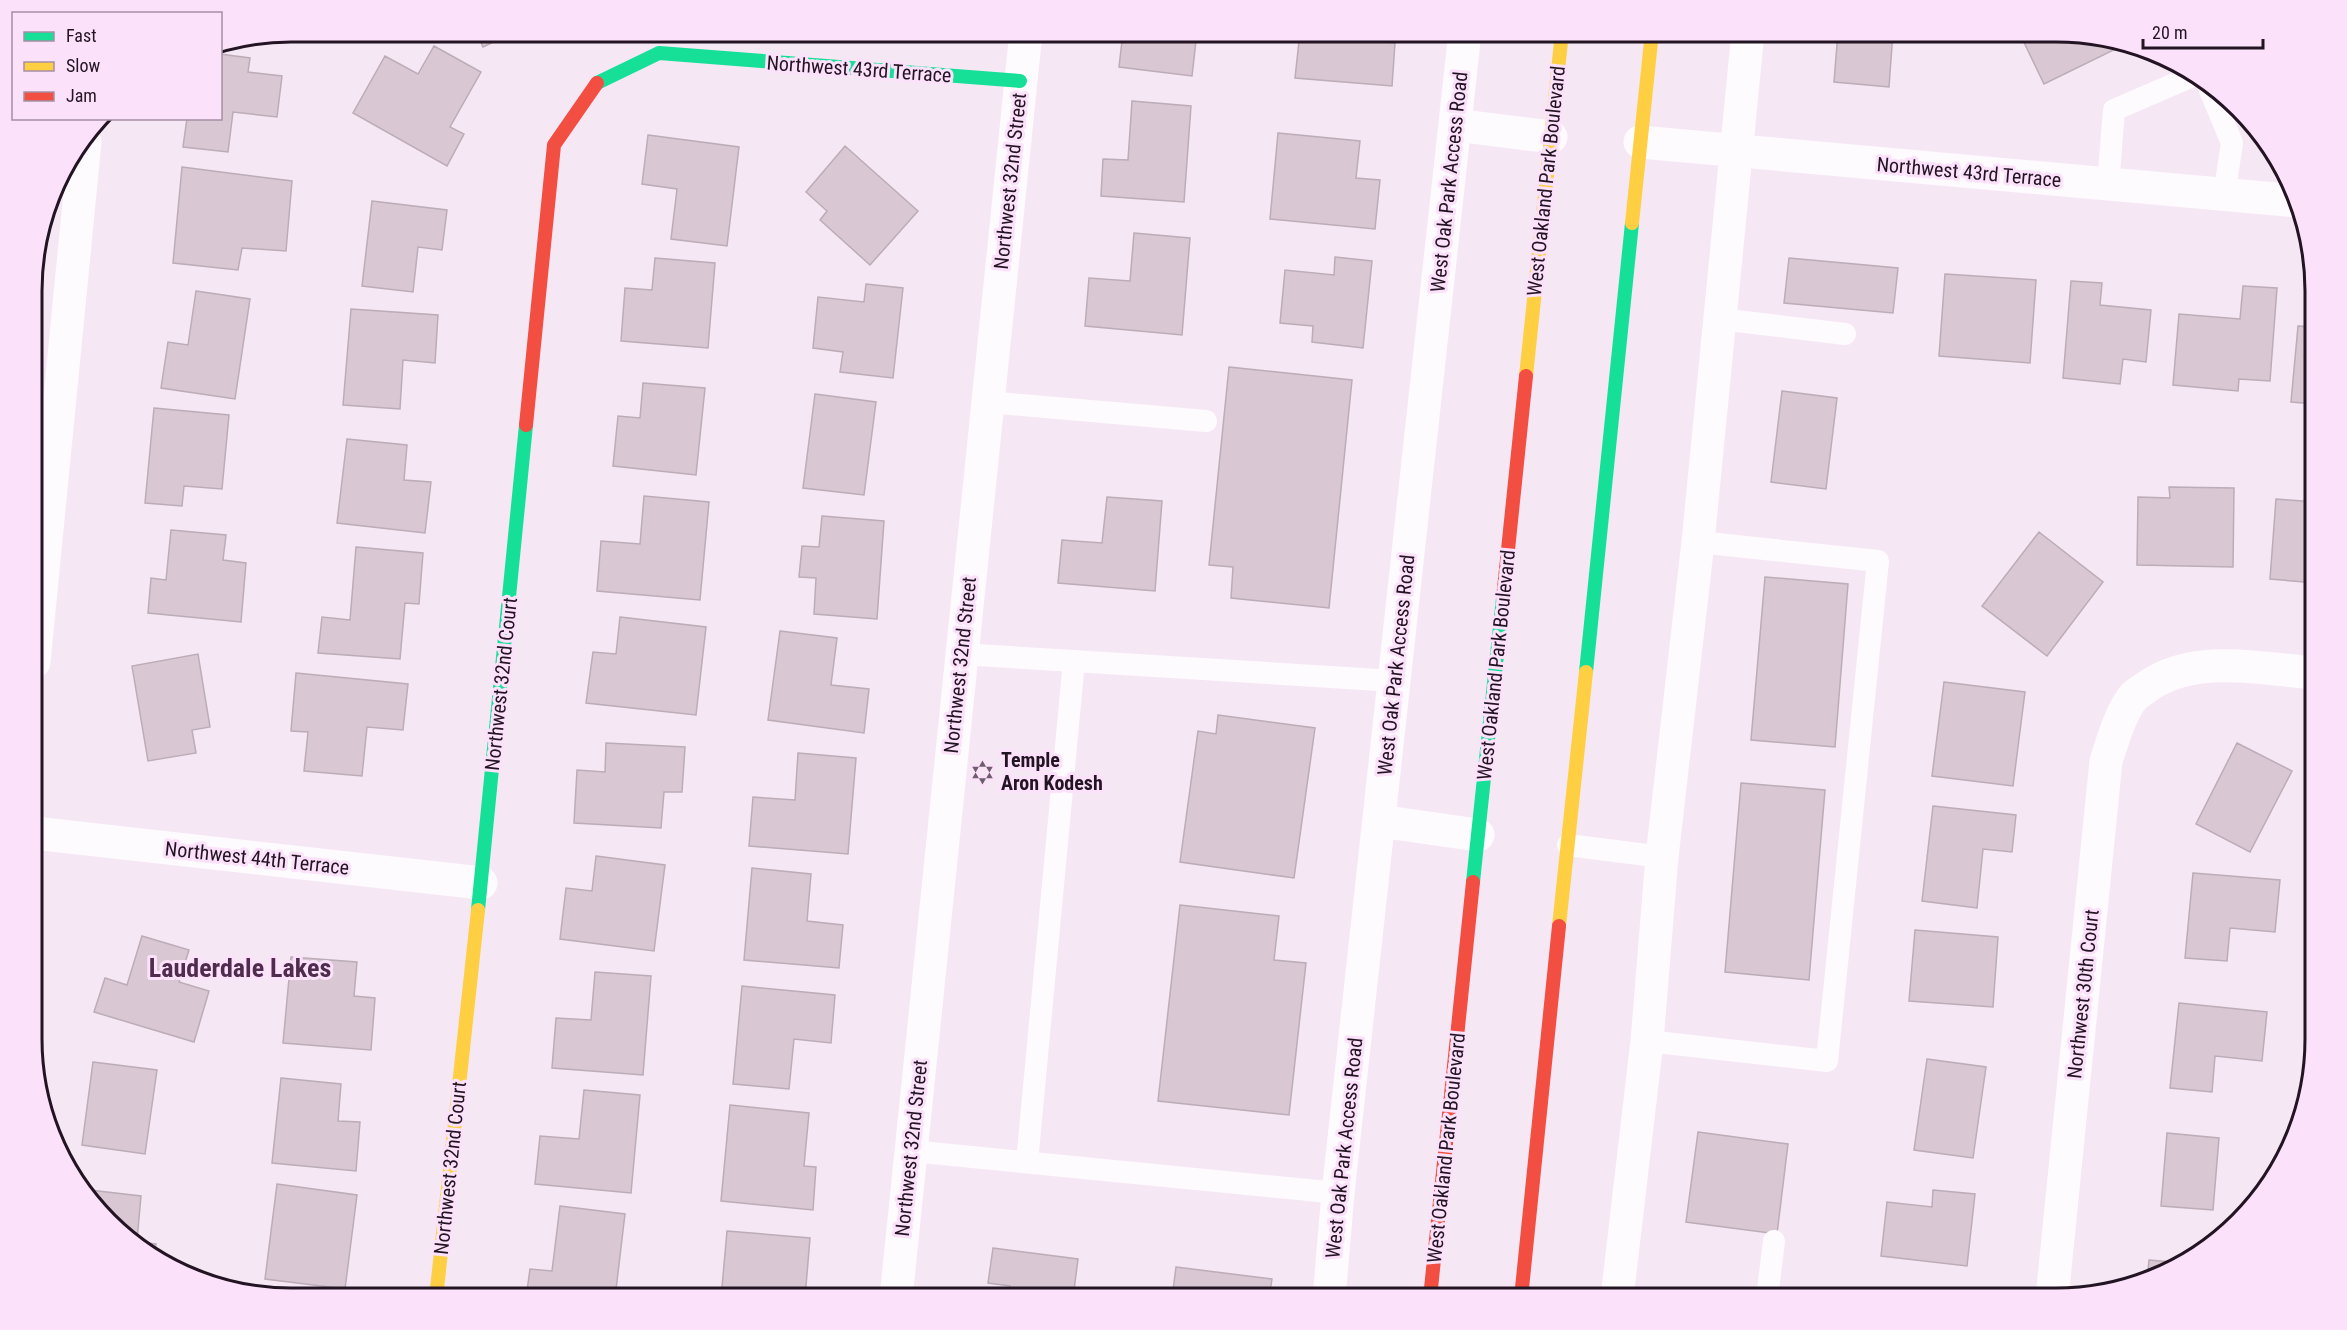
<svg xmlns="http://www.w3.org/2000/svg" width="2347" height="1330" font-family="'Roboto Condensed',sans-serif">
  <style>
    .building { fill: #d9c8d3; stroke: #bcacb7; stroke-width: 1.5 }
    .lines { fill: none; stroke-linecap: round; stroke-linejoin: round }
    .lane { stroke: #fefbfe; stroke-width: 22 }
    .street { stroke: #fefbfe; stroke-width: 33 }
    .fast { stroke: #16e098; stroke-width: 14 }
    .slow { stroke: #ffcf43; stroke-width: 14 }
    .jam { stroke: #f24e42; stroke-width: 14 }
    .labels { text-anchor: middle; stroke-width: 6; stroke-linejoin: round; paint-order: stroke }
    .street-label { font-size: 20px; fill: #231423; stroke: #fce1fa }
    .poi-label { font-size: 20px; font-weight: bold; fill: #231423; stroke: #fce1fa; text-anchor: start }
    .district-label { font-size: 26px; font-weight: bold; fill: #4f2c4e; stroke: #fce1fa }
    .rim { fill: none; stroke: #231423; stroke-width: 3 }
  </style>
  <rect width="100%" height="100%" fill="#f6e7f5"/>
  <path class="building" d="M476,32h39l-32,15z
    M1123,32h74l-5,44 -73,-9z
    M1300,32h56v7l39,4 -3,43 -97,-8z
    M1838,32h55l-4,55 -55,-5z
    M2019,32h37l72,11 -84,41z
    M434,46l47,26 -31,55 14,7 -17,32 -94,-53 32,-57 33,18z
    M220,54l30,4 -2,14 34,4 -5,41 -44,-5 -5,40 -45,-5 4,-29h33z
    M1132,101l59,5 -7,96 -83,-6 2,-37 25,1z
    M1278,133l82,8 -4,37 24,2 -5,49 -105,-10z
    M648,135l91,12 -12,99 -56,-7 6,-50 -35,-5z
    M845,146l73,65 -48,54 -50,-45 7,-9 -21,-19z
    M182,167l110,14 -6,70 -44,-3 -4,22 -65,-7z
    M372,201l75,9 -5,40 -24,-3 -5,45 -51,-6z
    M1134,233l56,5 -8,97 -97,-9 4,-48 41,3z
    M1335,257l37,4 -9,87 -51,-6 1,-16 -33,-3 5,-53 49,5z
    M655,258l60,5 -7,85 -87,-7 4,-53 27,2z
    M1789,258l109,10 -5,45 -109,-10z
    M1945,274l91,6 -6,83 -91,-7z
    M2071,281l31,2 -2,22 51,5 -5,52 -23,-3 -3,25 -57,-6z
    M866,284l37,4 -10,90 -53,-6 3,-20 -30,-4 5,-51 46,5z
    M2243,286l34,2 -7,93 -31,-2 -1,12 -65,-6 6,-71 61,5z
    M196,291l54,8 -15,100 -74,-11 7,-46 20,3z
    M351,309l87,6 -3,48 -32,-3 -3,49 -57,-4z
    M2298,326l17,1v77l-24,-2z
    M1229,367l123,13 -23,228 -98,-10 2,-31 -24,-2z
    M643,383l62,5 -9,87 -83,-9 5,-50 22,2z
    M1782,391l55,7 -11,91 -55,-7z
    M815,394l61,8 -12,93 -61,-7z
    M154,408l75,7 -7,74 -38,-3 -2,20 -37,-3z
    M347,439l60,6 -3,35 27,2 -6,51 -88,-10z
    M2169,487l65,1 -1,79 -96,-2 1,-68 32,1z
    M644,496l65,6 -9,98 -103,-9 4,-50 39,3z
    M1107,497l55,4 -7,90 -97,-8 4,-43 40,3z
    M2276,499l39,3v81l-45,-4z
    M822,516l62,5 -7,98 -63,-5 2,-36 -17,-1 3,-31 17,1z
    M171,530l55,5 -3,25 23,3 -5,59 -93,-9 3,-35 15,2z
    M2039,532l64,50 -56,74 -65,-50z
    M356,547l67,6 -4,51 -14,-1 -5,56 -82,-6 4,-36 28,3z
    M1765,577l83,7 -13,163 -84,-7z
    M620,617l86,10 -10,88 -110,-12 7,-51 23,2z
    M780,631l57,7 -6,47 38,4 -5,44 -96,-13z
    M198,654l12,73 -18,3 4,23 -48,8 -16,-95z
    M296,673l112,11 -5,46 -36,-3 -5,49 -58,-5 4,-39 -17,-1z
    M1944,682l81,10 -12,94 -81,-10z
    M1218,715l97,13 -21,150 -114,-16 18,-131 18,3z
    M606,743l79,4 -3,45h-18l-3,36 -87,-5 3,-53 28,2z
    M2237,743l55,28 -42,81 -54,-28z
    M798,753l58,5 -8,96 -99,-8 4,-49 42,3z
    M1741,783l84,7 -16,190 -84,-8z
    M1933,806l83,9 -4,37 -29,-3 -6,59 -55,-7z
    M596,856l69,9 -11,86 -94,-12 6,-51 26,3z
    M752,868l59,6 -4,47 36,4 -4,43 -95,-8z
    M2193,873l87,7 -5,52 -45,-4 -3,33 -42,-3z
    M1180,905l99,11 -5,44 32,3 -17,152 -131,-14z
    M1915,930l83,7 -5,70 -84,-6z
    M142,936l47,14 -10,32 30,9 -15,51 -100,-30 11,-34 22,7z
    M291,957l66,5 -3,34 21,2 -4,52 -88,-7z
    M595,972l56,4 -8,99 -91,-7 4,-50 35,2z
    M742,986l93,9 -4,48 -37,-4 -5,50 -56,-5z
    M2179,1003l88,9 -5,49 -47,-5 -3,36 -42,-4z
    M1927,1059l59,8 -13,91 -59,-8z
    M93,1062l64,8 -12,84 -63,-9z
    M281,1078l60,6 -3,37 22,1 -4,49 -84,-8z
    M584,1090l56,5 -9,98 -96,-9 5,-48 39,3z
    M730,1105l79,8 -5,53 12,1 -3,43 -92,-9z
    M1698,1132l90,12 -11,90 -91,-12z
    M2167,1133l52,5 -6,72 -52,-4z
    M277,1184l80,11 -12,94 -80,-10z
    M81,1189l60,7 -4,45z
    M1933,1190l42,4 -8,72 -86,-10 6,-54 45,5z
    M560,1206l65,8 -10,84h-89l4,-29 22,2z
    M727,1231l83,7 -5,60h-84z
    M138,1242l18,2 -2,13z
    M993,1248l85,11 -5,39h-65l2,-12 -22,-3z
    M2149,1260l35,3 -37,18z
    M1176,1267l96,12 -3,19h-97z"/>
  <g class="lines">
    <path class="lane" d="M2209,88l23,55 -8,52
      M2108,185l6,-75 81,-35
      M1720,319l125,15
      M987,402l219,19
      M961,654l434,27
      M1568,845l94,12
      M1647,1041l180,20 51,-500 -180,-19
      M911,1151l427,42
      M1027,1162l47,-501
      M1767,1298l7,-57"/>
    <path class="street" d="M1455,125l96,12
      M1640,142l658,59
      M34,662l51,-520
      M1379,821l99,14
      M34,833l447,50
      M896,1298l130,-1266
      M1329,1298l9,-105 127,-1161
      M1617,1298l30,-257 15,-184 36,-315 50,-510
      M2052,1298l54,-537c7,-21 13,-45 27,-64 4,-4 10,-7 15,-11 48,-33 113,-17 167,-13"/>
    <path class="fast" d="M597,83l62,-30 361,28
      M1586,672l46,-449
      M1473,882l30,-284
      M478,910l48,-485"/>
    <path class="slow" d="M1632,223l20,-191
      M1526,376l36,-344
      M1559,926l27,-254
      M436,1298l42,-388"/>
    <path class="jam" d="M526,425l28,-280 43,-62
      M1503,598l23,-222
      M1430,1298l43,-416
      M1521,1298l38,-372"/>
  </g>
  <defs>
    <symbol id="synagogue-bare" viewBox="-9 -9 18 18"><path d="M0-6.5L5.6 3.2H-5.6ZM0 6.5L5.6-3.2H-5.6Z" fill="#6d5e6c" stroke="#fce1fa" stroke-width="2.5" paint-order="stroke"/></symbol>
  </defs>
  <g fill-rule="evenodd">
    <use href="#synagogue-bare" x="966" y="756" width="33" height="33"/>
  </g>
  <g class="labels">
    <g class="street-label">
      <text transform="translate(859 69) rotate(4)" y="7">Northwest 43rd Terrace</text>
      <text transform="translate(1969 172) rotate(5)" y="7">Northwest 43rd Terrace</text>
      <text transform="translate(1010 181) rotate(-84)" y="7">Northwest 32nd Street</text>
      <text transform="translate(1546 181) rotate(-84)" y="7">West Oakland Park Boulevard</text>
      <text transform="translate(1449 182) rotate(-84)" y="7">West Oak Park Access Road</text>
      <text transform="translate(960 665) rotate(-84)" y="7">Northwest 32nd Street</text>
      <text transform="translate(1396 665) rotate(-84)" y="7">West Oak Park Access Road</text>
      <text transform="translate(1496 665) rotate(-84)" y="7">West Oakland Park Boulevard</text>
      <text transform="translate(501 684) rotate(-84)" y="7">Northwest 32nd Court</text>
      <text transform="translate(257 858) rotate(6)" y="7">Northwest 44th Terrace</text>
      <text transform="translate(2083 994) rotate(-84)" y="7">Northwest 30th Court</text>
      <text transform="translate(911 1148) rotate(-84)" y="7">Northwest 32nd Street</text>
      <text transform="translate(1344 1148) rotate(-84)" y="7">West Oak Park Access Road</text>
      <text transform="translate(1446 1148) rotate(-84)" y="7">West Oakland Park Boulevard</text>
      <text transform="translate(450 1168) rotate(-84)" y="7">Northwest 32nd Court</text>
    </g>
    <g class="poi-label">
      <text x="1001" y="767">Temple<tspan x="1001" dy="23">Aron Kodesh</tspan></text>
    </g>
    <g class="district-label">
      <text x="240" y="977">Lauderdale Lakes</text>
    </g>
  </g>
  <path d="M0 0H2347V1330H0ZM291 42H2056A249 249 0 0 1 2305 291V1039A249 249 0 0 1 2056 1288H291A249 249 0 0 1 42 1039V291A249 249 0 0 1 291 42Z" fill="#fce1fa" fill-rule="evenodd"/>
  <path class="rim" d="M291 42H2056A249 249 0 0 1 2305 291V1039A249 249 0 0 1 2056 1288H291A249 249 0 0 1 42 1039V291A249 249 0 0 1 291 42Z"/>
  <rect x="12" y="12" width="210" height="108" fill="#fce1fa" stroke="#a58fa4" stroke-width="1.5"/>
  <rect x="24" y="32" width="30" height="9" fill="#16e098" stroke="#a58fa4" stroke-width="1.5"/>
  <text x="66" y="42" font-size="18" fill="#231423">Fast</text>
  <rect x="24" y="62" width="30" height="9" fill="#ffcf43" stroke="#a58fa4" stroke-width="1.5"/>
  <text x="66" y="72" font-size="18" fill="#231423">Slow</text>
  <rect x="24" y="92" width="30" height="9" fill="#f24e42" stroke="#a58fa4" stroke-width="1.5"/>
  <text x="66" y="102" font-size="18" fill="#231423">Jam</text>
  <path d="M2143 39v9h120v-9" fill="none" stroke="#231423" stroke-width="3"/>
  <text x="2152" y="39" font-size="18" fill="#231423" stroke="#fce1fa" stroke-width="4.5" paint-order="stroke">20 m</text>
</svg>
